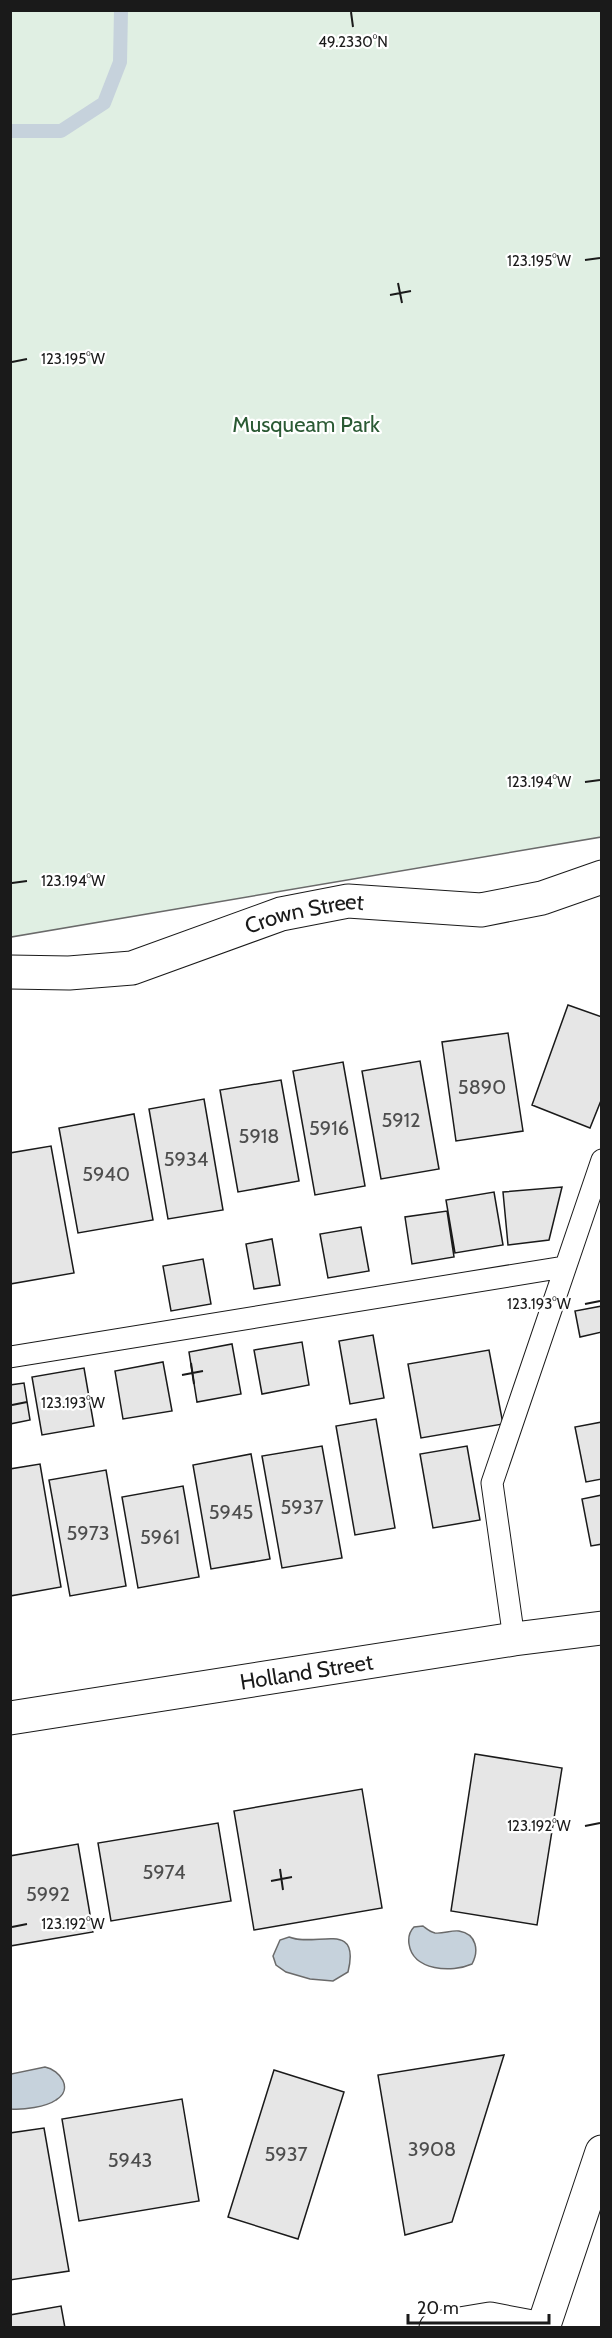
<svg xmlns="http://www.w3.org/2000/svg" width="612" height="2338" font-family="Cabin,sans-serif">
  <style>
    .green { fill: #e0efe3; stroke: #6a6a6a; stroke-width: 1.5 }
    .water { fill: #c6d2dc; stroke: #6a6a6a; stroke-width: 1.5 }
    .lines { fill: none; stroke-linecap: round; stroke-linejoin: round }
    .stream { stroke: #c6d2dc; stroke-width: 14 }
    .building { fill: #e6e6e6; stroke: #1a1a1a; stroke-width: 1.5 }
    .service-casing { stroke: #1a1a1a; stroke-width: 23 }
    .minor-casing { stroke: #1a1a1a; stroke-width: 35 }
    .secondary-casing { stroke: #1a1a1a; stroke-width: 35 }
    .service { stroke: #fff; stroke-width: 21 }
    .minor { stroke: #fff; stroke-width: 33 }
    .secondary { stroke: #fff; stroke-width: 33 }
    .ticks { fill: none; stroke: #1a1a1a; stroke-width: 2 }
    .labels { text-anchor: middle; stroke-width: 4.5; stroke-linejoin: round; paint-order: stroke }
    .number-label { font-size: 20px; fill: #4d4d4d }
    .park-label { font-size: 22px; fill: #2b5a34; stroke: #fff }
    .street-label { font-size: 22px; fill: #1a1a1a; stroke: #fff }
    .ticks-label { font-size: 15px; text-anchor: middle; fill: #1a1a1a; stroke: #fff; stroke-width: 4.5; stroke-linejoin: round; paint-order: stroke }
  </style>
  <rect width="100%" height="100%" fill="#fff"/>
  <path class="green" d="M11,10l590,1v826l-590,100z"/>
  <path class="water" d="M423,1926c4,3 7,6 12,7 8,1 16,-3 24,-2 18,3 20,20 13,33 -20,9 -59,7 -63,-20 -1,-7 0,-12 5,-17z
    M289,1937c27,11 72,-18 59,35l-15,9 -23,-2 -24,-7 -10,-7 -3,-9 7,-16z
    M45,2067c15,3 29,22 11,33 -10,7 -33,10 -45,9v-35z"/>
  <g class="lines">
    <path class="stream" d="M10,131h51l43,-28 16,-41 1,-52"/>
  </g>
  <path class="building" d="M568,1005l34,12v81l-12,30 -58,-23z
    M508,1033l15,98 -67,10 -14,-99z
    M420,1061l19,108 -58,10 -19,-108z
    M343,1062l22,124 -50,9 -22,-124z
    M281,1080l18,101 -61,11 -18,-102z
    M204,1099l19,111 -55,9 -19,-110z
    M134,1114l19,106 -75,13 -19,-105z
    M51,1146l23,127 -64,11v-131z
    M562,1187l-13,53 -41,5 -5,-53z
    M494,1192l9,53 -48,8 -9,-53z
    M447,1211l7,46 -42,7 -7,-47z
    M361,1227l8,44 -41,7 -8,-44z
    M272,1239l8,46 -26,4 -8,-45z
    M203,1259l8,45 -40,7 -8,-45z
    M602,1306v26l-22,5 -5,-26z
    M373,1335l11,63 -34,6 -11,-63z
    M302,1342l7,43 -47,9 -8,-44z
    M232,1344l9,50 -44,8 -8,-50z
    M489,1350l14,74 -82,14 -13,-74z
    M163,1362l9,49 -49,8 -8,-48z
    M84,1368l10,58 -52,9 -10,-58z
    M24,1383l6,37 -20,4v-39z
    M376,1419l19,109 -40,7 -19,-109z
    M602,1422v57l-16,3 -11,-55z
    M322,1446l20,112 -60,10 -20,-112z
    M467,1446l13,74 -47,8 -13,-74z
    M251,1454l19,105 -59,10 -18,-104z
    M40,1464l21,123 -51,9v-127z
    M106,1470l20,116 -56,10 -21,-116z
    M183,1486l16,91 -61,11 -16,-91z
    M602,1495v49l-11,2 -9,-47z
    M475,1754l87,14 -25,157 -86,-14z
    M362,1789l20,119 -128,22 -20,-119z
    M218,1823l13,78 -120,20 -13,-78z
    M78,1844l15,88 -83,14v-90z
    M504,2055l-52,167 -47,13 -27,-160z
    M274,2070l70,22 -46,147 -70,-22z
    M182,2099l17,102 -120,20 -17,-102z
    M44,2128l25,143 -59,9v-147z
    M61,2306l4,22h-55v-13z"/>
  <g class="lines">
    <defs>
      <path id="service" d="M10,1357l554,-90
        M514,1639l-22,-156 110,-323"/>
      <g id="minor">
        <path id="s1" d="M10,972l59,1 63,-5 149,-54 67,-13 133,9 61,-12 60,-21"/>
        <path id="s2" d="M10,1718l504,-79 88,-11"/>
        <path d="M436,2328l54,-9 47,9"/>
      </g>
      <path id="secondary" d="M543,2328l59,-176"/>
    </defs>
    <use href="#service" class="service-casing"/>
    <use href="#minor" class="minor-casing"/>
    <use href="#secondary" class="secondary-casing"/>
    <use href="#service" class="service"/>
    <use href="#minor" class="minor"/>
    <use href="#secondary" class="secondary"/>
  </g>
  <path class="ticks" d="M351,12l2,15M585,260l15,-2M398,283l4,20M390,295l21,-4M12,362l15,-3M585,782l15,-2M12,883l15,-2M585,1304l15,-3M191,1363l3,21M182,1375l21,-4M12,1405l15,-3M585,1826l15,-3M280,1869l3,21M271,1881l21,-4M12,1927l15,-3"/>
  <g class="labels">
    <g class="number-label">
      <text x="482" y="1094">5890</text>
      <text x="401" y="1127">5912</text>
      <text x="329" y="1135">5916</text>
      <text x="259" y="1143">5918</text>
      <text x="186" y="1166">5934</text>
      <text x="106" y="1181">5940</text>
      <text x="302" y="1514">5937</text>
      <text x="231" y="1519">5945</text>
      <text x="88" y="1540">5973</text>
      <text x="160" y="1544">5961</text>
      <text x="164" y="1879">5974</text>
      <text x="48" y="1901">5992</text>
      <text x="432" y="2156">3908</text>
      <text x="286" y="2161">5937</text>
      <text x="130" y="2167">5943</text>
    </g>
    <g class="park-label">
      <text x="306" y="432">Musqueam Park</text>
    </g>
    <g class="street-label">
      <text dy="8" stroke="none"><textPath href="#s1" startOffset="304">Crown Street</textPath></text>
      <text dy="8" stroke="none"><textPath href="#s2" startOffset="300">Holland Street</textPath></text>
    </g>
  </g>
  <g class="ticks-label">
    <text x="353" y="47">49.2330°N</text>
    <text x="539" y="266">123.195°W</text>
    <text x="73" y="364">123.195°W</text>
    <text x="539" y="787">123.194°W</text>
    <text x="73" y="886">123.194°W</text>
    <text x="539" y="1309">123.193°W</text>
    <text x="73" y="1408">123.193°W</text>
    <text x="539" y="1831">123.192°W</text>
    <text x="73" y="1929">123.192°W</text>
  </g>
  <rect width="612" height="2338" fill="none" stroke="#1a1a1a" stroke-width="24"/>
  <path d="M408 2314v9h141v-9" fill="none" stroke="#1a1a1a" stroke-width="3"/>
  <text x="417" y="2314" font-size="18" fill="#1a1a1a" stroke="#ffffff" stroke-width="4.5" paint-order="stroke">20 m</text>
</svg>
